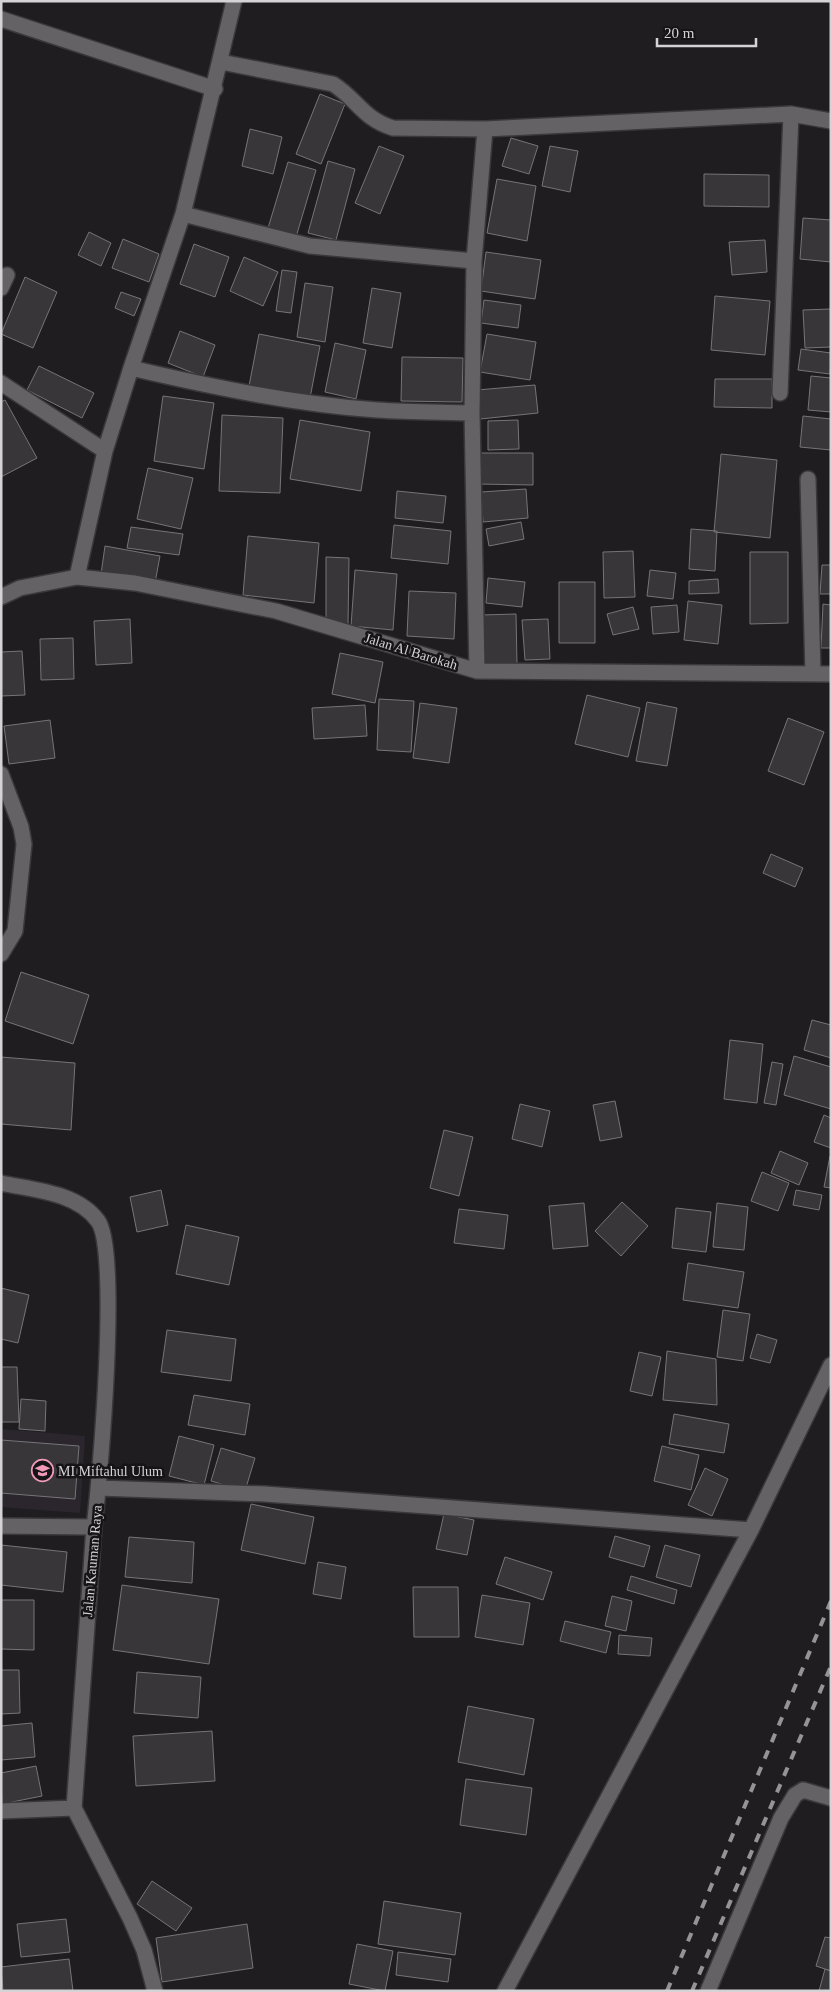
<svg xmlns="http://www.w3.org/2000/svg" width="832" height="1992" font-family="Georgia,serif">
  <style>
    .built { fill: #2b262e }
    .building { fill: #383639; stroke: #777478 }
    .lines { fill: none; stroke-linecap: round; stroke-linejoin: round }
    .minor-casing { stroke: #3a383b; stroke-width: 18 }
    .minor { stroke: #656266; stroke-width: 15 }
    .rail { stroke: #959396; stroke-width: 4; stroke-dasharray: 9 9; stroke-linecap: butt }
    .labels { text-anchor: middle; stroke-width: 5; stroke-linejoin: round; paint-order: stroke }
    .street-label { font-size: 14px; fill: #d5d3d6; stroke: #161417 }
    .poi-label { font-size: 14px; fill: #d5d3d6; stroke: #161417; text-anchor: start }
  </style>
  <rect width="100%" height="100%" fill="#201d21"/>
  <path class="built" d="M1,1429l84,7 -5,77 -79,-6z"/>
  <path class="building" d="M320,94l25,10 -24,60 -25,-10z
    M250,129l32,8 -9,37 -31,-8z
    M511,138l27,8 -9,28 -27,-8z
    M379,146l25,10 -24,58 -25,-11z
    M550,146l28,5 -8,41 -28,-6z
    M328,161l27,8 -19,71 -28,-7z
    M288,162l28,8 -20,67 -28,-9z
    M704,174l65,1v32l-65,-1z
    M497,179l39,7 -9,55 -40,-8z
    M803,218l28,2v42l-31,-3z
    M89,232l22,11 -10,23 -23,-11z
    M123,239l36,15 -10,28 -37,-14z
    M765,240l2,32 -35,3 -3,-33z
    M194,244l35,13 -14,40 -35,-13z
    M486,252l55,8 -6,39 -54,-8z
    M244,257l34,15 -15,34 -33,-15z
    M282,270l15,2 -6,41 -15,-2z
    M25,277l32,15 -24,56 -32,-14z
    M305,283l28,4 -8,55 -28,-5z
    M372,288l29,5 -9,55 -29,-5z
    M121,292l20,7 -7,17 -19,-8z
    M715,296l55,5 -5,54 -54,-5z
    M484,300l37,5 -3,23 -37,-5z
    M831,309v38l-26,1 -2,-38z
    M180,331l35,14 -12,32 -35,-14z
    M259,334l61,12 -10,52 -61,-12z
    M487,334l49,8 -6,38 -50,-8z
    M335,343l31,7 -10,49 -31,-7z
    M801,349l30,4 -1,21 -32,-4z
    M402,357l61,1 -1,44 -61,-1z
    M39,366l55,27 -12,25 -55,-28z
    M811,376l20,2v34l-23,-2z
    M715,379h57v29l-58,-1z
    M535,385l3,28 -58,6 -3,-29z
    M163,396l51,7 -10,66 -50,-8z
    M5,400l32,58 -36,19v-75z
    M222,415l61,3 -3,75 -61,-2z
    M803,416l28,3v31l-31,-3z
    M300,420l70,12 -9,59 -71,-12z
    M518,420l1,29 -31,1v-29z
    M477,453h56v32l-56,-1z
    M721,454l56,6 -7,78 -56,-6z
    M148,468l45,10 -12,51 -44,-10z
    M526,489l2,29 -45,4 -2,-30z
    M397,491l49,5 -3,27 -48,-5z
    M521,522l3,17 -35,7 -3,-17z
    M394,525l57,6 -3,33 -57,-6z
    M131,527l52,7 -4,21 -52,-7z
    M691,529l26,2 -2,40 -26,-2z
    M248,536l71,7 -5,60 -71,-8z
    M105,546l55,10 -5,27 -54,-9z
    M633,551l2,46 -31,1 -1,-46z
    M750,552h38v71l-38,1z
    M326,557l23,1 -1,67 -22,-1z
    M822,565h9v29h-11z
    M355,570l42,4 -4,56 -42,-4z
    M650,570l26,3 -3,26 -26,-3z
    M488,578l37,4 -3,25 -36,-4z
    M718,579l1,14 -30,1v-13z
    M559,582h36v61h-36z
    M409,591l47,2 -2,46 -47,-3z
    M688,601l34,4 -4,39 -34,-4z
    M823,604l8,1v43h-10z
    M677,605l2,27 -26,2 -2,-27z
    M633,607l6,22 -26,6 -6,-21z
    M516,614l1,51 -34,1 -2,-51z
    M130,619l2,44 -36,2 -2,-44z
    M548,619l2,40 -25,1 -3,-40z
    M73,638l1,41 -33,1 -1,-41z
    M22,651l3,44 -24,1v-44z
    M340,653l43,9 -8,41 -43,-9z
    M587,695l53,13 -12,49 -53,-13z
    M379,699l35,2 -3,51 -34,-2z
    M647,702l30,6 -10,58 -31,-5z
    M420,703l37,5 -8,55 -36,-5z
    M365,705l2,31 -53,3 -2,-31z
    M788,718l36,14 -20,53 -36,-14z
    M50,720l5,38 -46,6 -5,-38z
    M771,854l32,14 -8,19 -32,-14z
    M21,972l68,23 -16,49 -68,-23z
    M812,1020l19,5v33l-27,-8z
    M730,1040l33,4 -6,59 -33,-4z
    M794,1056l37,11v42l-47,-14z
    M1,1057l74,6 -4,67 -70,-6z
    M772,1062l11,2 -7,41 -12,-2z
    M615,1101l7,36 -22,4 -7,-36z
    M520,1104l30,7 -8,36 -30,-8z
    M824,1115l7,3v30l-17,-6z
    M444,1130l29,7 -14,59 -29,-8z
    M780,1151l28,12 -9,22 -28,-12z
    M830,1156l1,1v31l-7,-1z
    M762,1172l27,11 -11,28 -27,-10z
    M161,1190l7,35 -31,7 -7,-35z
    M796,1190l26,5 -3,15 -26,-5z
    M622,1202l26,24 -27,30 -26,-25z
    M584,1203l4,43 -35,3 -4,-43z
    M717,1203l31,4 -4,43 -31,-3z
    M676,1208l35,4 -5,40 -34,-4z
    M459,1209l49,6 -4,34 -50,-6z
    M186,1225l53,12 -10,48 -53,-11z
    M688,1263l56,9 -6,36 -55,-8z
    M1,1288l28,7 -11,48 -17,-4z
    M723,1310l27,4 -7,47 -26,-4z
    M167,1330l69,9 -5,42 -70,-9z
    M757,1334l20,6 -7,23 -20,-5z
    M667,1351l49,8 1,46 -54,-5z
    M639,1352l22,5 -9,39 -22,-5z
    M1,1367h16l2,55h-18z
    M194,1395l56,9 -5,31 -57,-10z
    M21,1399l25,2 -1,30 -26,-2z
    M674,1414l55,10 -5,29 -55,-9z
    M179,1436l35,9 -10,40 -35,-9z
    M1,1440l78,6 -4,53 -74,-6z
    M662,1446l37,9 -8,35 -37,-9z
    M221,1448l34,10 -10,33 -34,-10z
    M705,1468l23,11 -16,37 -24,-11z
    M251,1504l63,13 -9,47 -64,-14z
    M444,1514l30,6 -7,35 -31,-6z
    M615,1536l35,10 -6,21 -35,-10z
    M129,1537l65,5 -2,41 -67,-6z
    M1,1545l66,7 -4,40 -62,-7z
    M665,1545l35,10 -9,32 -35,-10z
    M505,1557l47,15 -9,28 -47,-16z
    M318,1562l28,5 -5,32 -28,-5z
    M631,1576l46,14 -3,14 -47,-14z
    M122,1585l97,14 -10,65 -96,-14z
    M413,1587h45l1,50h-45z
    M482,1595l48,8 -7,42 -48,-8z
    M612,1596l20,5 -6,30 -21,-5z
    M1,1600h33v50l-33,-1z
    M565,1621l46,11 -5,21 -46,-12z
    M619,1635l33,3 -2,18 -32,-2z
    M1,1670h18l1,43 -19,1z
    M137,1672l64,5 -3,41 -64,-5z
    M468,1706l66,13 -10,56 -66,-13z
    M32,1723l3,34 -34,3v-34z
    M212,1731l3,50 -79,5 -3,-50z
    M36,1766l6,30 -40,8 -1,-31z
    M466,1779l66,9 -6,47 -66,-10z
    M152,1881l40,27 -16,23 -39,-27z
    M384,1901l77,12 -6,42 -77,-11z
    M66,1919l4,33 -49,5 -4,-33z
    M247,1924l6,44 -91,14 -6,-44z
    M825,1937l6,1v33l-15,-5z
    M357,1944l36,7 -8,40 -36,-7z
    M398,1952l53,7 -3,23 -52,-7z
    M69,1959l4,32h-70l-2,-24z
    M825,1969l6,2v20h-12z"/>
  <g class="lines">
    <defs>
      <path id="minor" d="M1,19l214,70
        M221,62l112,22c24,15 30,35 60,44l92,1 -11,132 -2,152 5,258
        M485,129l306,-15 40,7
        M183,214l127,32 164,15
        M1,288l6,-13
        M131,368c81,19 163,36 246,42 32,2 64,2 95,3
        M1,383l104,68
        M780,393l11,-279
        M808,479l5,195
        M77,577l28,-126 26,-83 52,-154 51,-213
        M1,597l19,-9 57,-11 58,6 141,28 201,60 354,3
        M1,774l20,53 3,17 -9,87 -14,23
        M1,1183c32,7 76,9 97,38 22,30 2,259 -4,306l-20,281 56,110 14,32 11,41
        M99,1488l166,6 486,36
        M1,1526l93,1
        M1,1811l73,-3
        M505,1991l246,-461 80,-165
        M708,1991l73,-173 14,-23 8,-5 28,8"/>
    </defs>
    <use href="#minor" class="minor-casing"/>
    <use href="#minor" class="minor"/>
    <path class="rail" d="M667,1991l164,-390
      M692,1991l139,-325"/>
  </g>
  <defs>
    <symbol id="school-ring" viewBox="-11 -11 22 22"><circle r="9.5" fill="#161417" stroke="#f09ab7" stroke-width="1.5"/><path d="M0-5L7-2L0 1L-7-2ZM-4 1L0 2.5L4 1V4Q0 6-4 4Z" fill="#f09ab7"/></symbol>
  </defs>
  <g fill-rule="evenodd">
    <use href="#school-ring" x="30" y="1458" width="25" height="25"/>
  </g>
  <g class="labels">
    <g class="street-label">
      <text transform="translate(411 651) rotate(17)" y="5">Jalan Al Barokah</text>
      <text transform="translate(92 1561) rotate(-85)" y="5">Jalan Kauman Raya</text>
    </g>
    <g class="poi-label">
      <text x="58" y="1476">MI Miftahul Ulum</text>
    </g>
  </g>
  <rect width="832" height="1992" fill="none" stroke="#d5d3d6" stroke-width="5"/>
  <path d="M657 38v8h99v-8" fill="none" stroke="#d5d3d6" stroke-width="2.5"/>
  <text x="664" y="38" font-size="15" fill="#d5d3d6" stroke="#161417" stroke-width="4" paint-order="stroke">20 m</text>
</svg>
